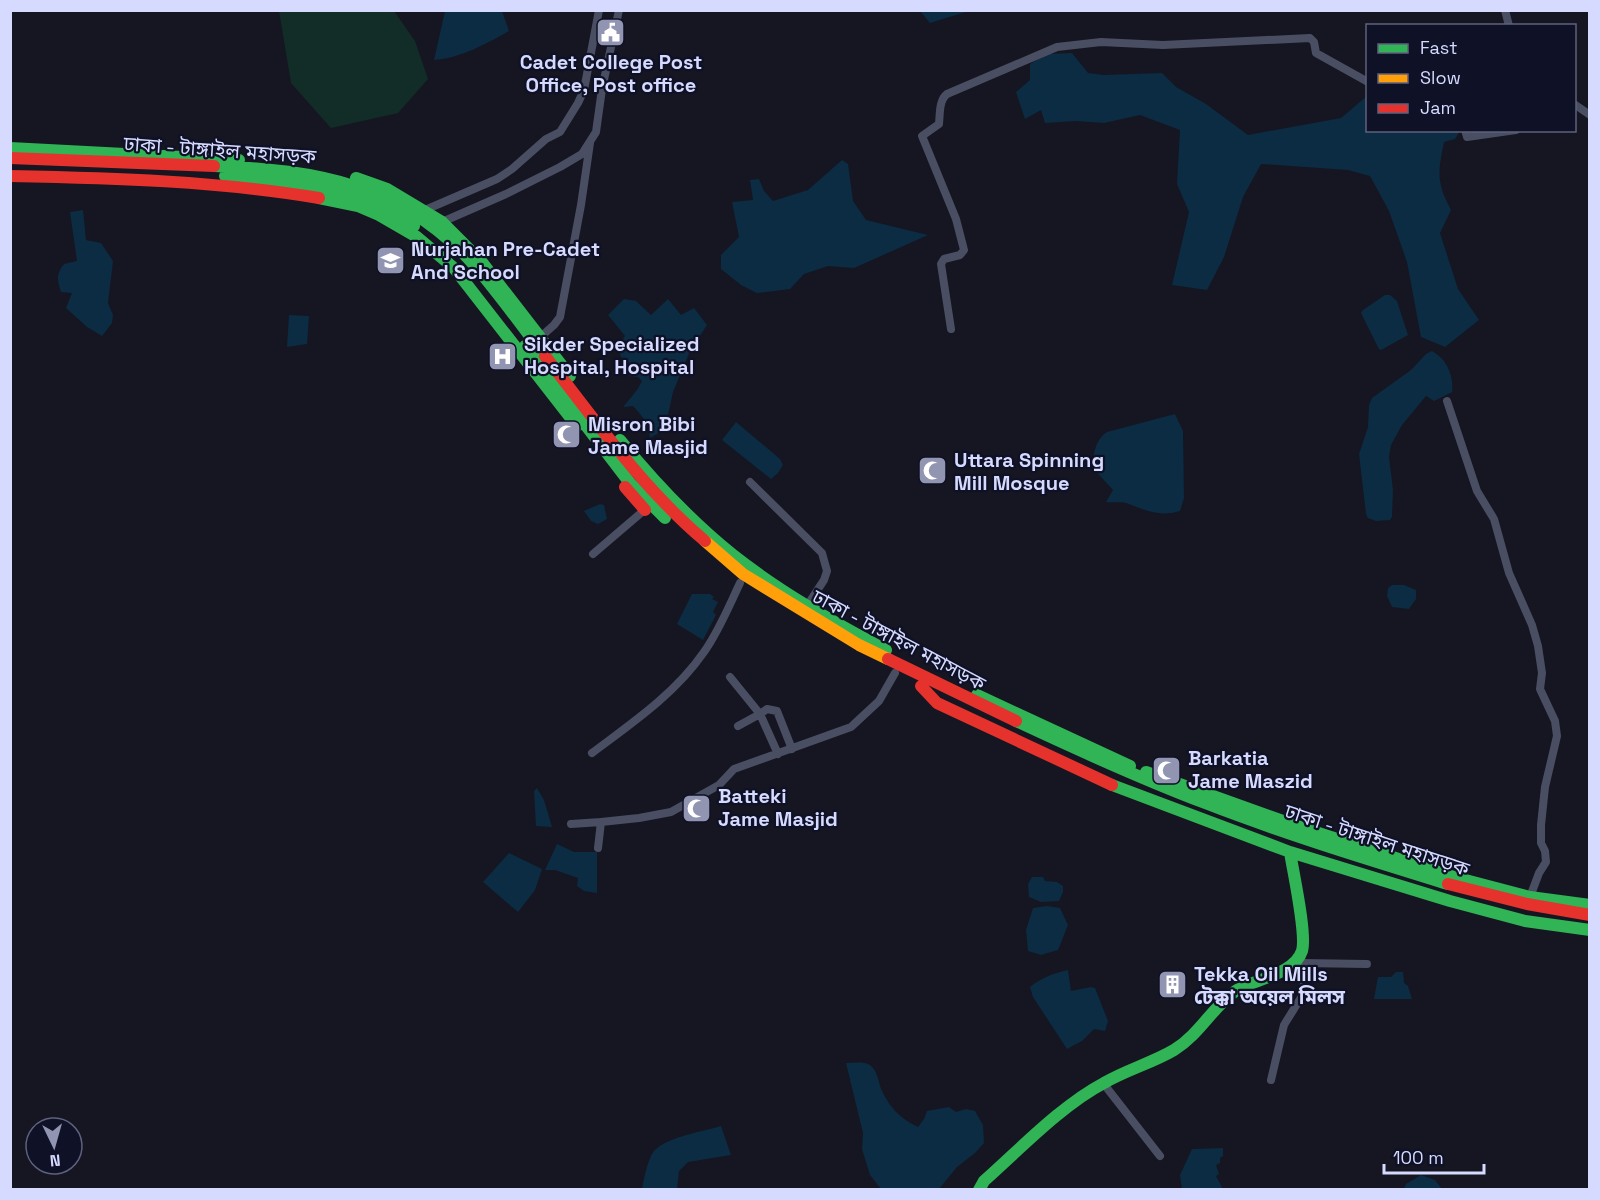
<svg xmlns="http://www.w3.org/2000/svg" width="1600" height="1200" font-family="'Space Grotesk','Noto Sans Bengali',sans-serif">
  <style>
    .green { fill: #122d28 }
    .water { fill: #0b2c43 }
    .lines { fill: none; stroke-linecap: round; stroke-linejoin: round }
    .street { stroke: #4a4e62; stroke-width: 8 }
    .fast { stroke: #30b455; stroke-width: 12 }
    .slow { stroke: #ff9f0a; stroke-width: 12 }
    .jam { stroke: #e5322d; stroke-width: 12 }
    .labels { text-anchor: middle; stroke-width: 4.5; stroke-linejoin: round; paint-order: stroke }
    .poi-label { font-size: 20px; font-weight: bold; fill: #d6daff; stroke: #0f1127; text-anchor: start }
    .street-label { font-size: 20px; fill: #d6daff; stroke: #0f1127 }
  </style>
  <rect width="100%" height="100%" fill="#151621"/>
  <path class="green" d="M279,11h115l21,30 13,38 -30,34 -67,15 -40,-45z"/>
  <path class="water" d="M445,11h57l7,20c-23,13 -48,27 -75,29z
    M920,11h49l-39,12z
    M1072,53l16,20 15,2 59,-2 14,14 30,17 42,31 93,-17 26,-22 1,34 92,1 -5,8 -11,3c-6,30 -8,40 7,68l-11,23 18,56 21,31 -34,27 -24,-10 -14,-75 -18,-51 -19,-35 -22,-6 -87,-6 -18,33 -19,60 -17,33 -35,-5 17,-73 -12,-28 3,-54 -40,-15 -36,8 -28,-2 -31,2 -4,-13 -16,9 -9,-27 14,-12v-16l16,-10z
    M842,160l6,4 5,37 13,19 62,15 -74,33 -26,-2 -24,8 -14,15 -33,4 -16,-8 -20,-16v-14l18,-18 -7,-35 21,-2 -3,-20 9,-1 5,12 9,10 35,-11z
    M83,210l3,30 15,3 12,18 -5,42 5,12 -1,8 -10,13 -15,-9 -21,-19 6,-15 -11,-1c-4,-12 -5,-18 3,-28l13,-3 -7,-49z
    M1385,295h5l7,6 11,34 -27,15 -2,-1 -18,-36 2,-3z
    M624,299l12,2 15,14 17,-16 13,16 13,-7 13,17 -17,26 -17,41 -8,37 -15,9c-1,-13 -8,-23 -17,-32l-10,1 14,-17 5,-9 -4,-4 -9,-1v-13l-8,-6 -3,-10 7,-11 -17,-21z
    M289,315l20,1 -2,28 -20,3z
    M1432,351c15,8 22,25 20,41l-18,9 -8,-5 -24,29 -11,20 -2,12 4,33 -1,27 -2,3 -14,1 -8,-3 -2,-4 -7,-60 9,-27 1,-22 3,-7 39,-28 15,-16z
    M1175,414l8,17 1,67 -4,13c-19,6 -33,0 -51,-7 -7,-3 -16,-1 -23,-2l7,-12 -21,-23c2,-14 3,-27 15,-35z
    M736,422l44,37 3,6 -5,8 -7,6 -49,-39z
    M600,504l4,1 3,14 -9,5 -7,-3 -7,-10z
    M1392,585h12l12,5v9l-7,10 -17,-2 -5,-11 1,-8z
    M692,594h18l4,3 -2,2 6,3 -5,10 3,3 -13,25 -26,-16z
    M537,788l7,12 8,27 -16,-1 -2,-35z
    M557,844l17,8h23v41l-13,-2 -7,-5 1,-8 -23,-8h-10z
    M509,853l33,16 -7,21 -17,22 -35,-30z
    M1032,877h11l2,4 12,1 6,4v6l-4,9 -18,1 -12,-5 -1,-13z
    M1047,906l13,2 8,17 -10,25 -17,5 -13,-4 -2,-21 7,-22z
    M1068,970l3,21 20,-4 4,1 13,33 -3,10 -11,-2 -12,12 -15,8 -34,-52 -3,-10c11,-9 24,-14 38,-17z
    M1396,972h7l1,11 4,3 4,13h-38l4,-22h13z
    M846,1063c8,0 17,-2 24,2 8,6 8,17 12,26 8,17 19,28 36,36l6,-8 3,-8 22,-4 7,5 10,-3 9,2 8,14 1,18 -9,10 -18,14 -18,22h-58l-11,-14 -8,-26 1,-16z
    M721,1126l10,29 -43,7 -9,9 -2,18h-35c2,-10 6,-32 13,-39 12,-13 50,-19 66,-24z
    M1223,1148v8l-3,2v5l-4,2 3,9 -3,2 7,13h-41l-2,-14 12,-26z
    M1421,1175l14,5 7,9h-38l2,-5z"/>
  <g class="lines">
    <path class="street" d="M1505,10l4,16
      M1574,104l16,11
      M1465,130l2,7 49,-7
      M425,210l72,-31 15,-10 34,-30 14,-7 18,-29 6,-13 15,-80
      M442,222l64,-28 54,-27 22,-13 14,-22 6,-43 17,-79
      M951,329l-10,-65 3,-5 16,-4 4,-5 -8,-31 -34,-83 17,-12c1,-10 0,-24 8,-30l110,-47 44,-5 62,3 147,-7 4,4 2,11 52,29
      M537,340l17,-15 6,-8 21,-112 9,-62
      M1447,401l30,90 17,28 15,54 23,52 6,21 4,27 -2,16 15,32 2,15 -12,51 -4,38v18l4,8 1,11 -7,11 -9,24
      M750,482l72,71 5,18 -3,9 -19,29
      M593,554l55,-47
      M730,677l30,37 -22,12
      M592,753c40,-30 83,-59 112,-101 15,-21 25,-46 36,-69
      M778,754l-18,-40 7,-5 10,2 15,38
      M601,822l38,-4 32,-6 48,-27 15,-16 117,-42 28,-26 16,-28
      M571,824l30,-2 -3,26
      M1302,963l65,1
      M1271,1080l13,-55 18,-29 5,-32
      M1103,1083l57,73"/>
    <path class="fast" d="M10,148l229,12
      M214,166c103,4 189,18 261,100 25,29 47,60 70,90
      M225,176c71,6 126,13 189,50
      M356,178l31,11 55,33 39,39 89,115
      M319,198l39,8 21,9 38,22 37,31 123,158
      M525,346l105,137 35,35
      M620,440c34,42 71,81 113,115 47,37 100,67 153,95
      M977,695l153,71
      M1016,721c62,29 125,58 189,82 80,31 162,56 243,81
      M1146,772l151,54 157,51 76,20 60,8
      M1112,785l178,67 160,49 75,20 65,9
      M979,1190l5,-9c36,-32 78,-76 120,-98 22,-13 48,-20 70,-33 26,-16 39,-44 63,-60 17,-11 57,-15 65,-39 5,-17 -9,-79 -12,-99"/>
    <path class="slow" d="M705,541l38,33 116,71 29,14"/>
    <path class="jam" d="M10,158l204,8
      M10,176c103,2 208,5 309,22
      M545,356c50,64 98,133 160,185
      M625,487l20,23
      M888,659l128,62
      M921,686l16,17 175,82
      M1448,884l79,20 63,11"/>
  </g>
  <defs>
    <symbol id="civic-square" viewBox="-11 -11 22 22"><rect x="-9" y="-9" width="18" height="18" rx="4" fill="#9295b1" stroke="#0f1127"/><path d="M-.6-6.5H3V-4.5H.6V-3L4-1V1h2V6H-6V1h2V-1L-.6-3ZM-1.2 2.5V6h2.4V2.5Z" fill="#fff"/></symbol>
    <symbol id="school-square" viewBox="-11 -11 22 22"><rect x="-9" y="-9" width="18" height="18" rx="4" fill="#9295b1" stroke="#0f1127"/><path d="M0-5L7-2L0 1L-7-2ZM-4 1L0 2.5L4 1V4Q0 6-4 4Z" fill="#fff"/></symbol>
    <symbol id="hospital-square" viewBox="-11 -11 22 22"><rect x="-9" y="-9" width="18" height="18" rx="4" fill="#9295b1" stroke="#0f1127"/><path d="M-5-5h3v3.5h4V-5h3V5h-3V1.5h-4V5h-3Z" fill="#fff"/></symbol>
    <symbol id="mosque-square" viewBox="-11 -11 22 22"><rect x="-9" y="-9" width="18" height="18" rx="4" fill="#9295b1" stroke="#0f1127"/><path d="M3.5-4.9A6 6 0 1 0 3.5 4.9A5 5 0 1 1 3.5-4.9Z" fill="#fff"/></symbol>
    <symbol id="building-square" viewBox="-11 -11 22 22"><rect x="-9" y="-9" width="18" height="18" rx="4" fill="#9295b1" stroke="#0f1127"/><path d="M-4-6H4V6H1V3H-1V6H-4ZM-2.5-4.3h1.7v1.8h-1.7ZM.8-4.3h1.7v1.8H.8ZM-2.5-1h1.7V.8h-1.7ZM.8-1h1.7V.8H.8Z" fill="#fff"/></symbol>
  </defs>
  <g fill-rule="evenodd">
    <use href="#civic-square" x="594" y="16" width="33" height="33"/>
    <use href="#school-square" x="374" y="244" width="33" height="33"/>
    <use href="#hospital-square" x="486" y="340" width="33" height="33"/>
    <use href="#mosque-square" x="550" y="418" width="33" height="33"/>
    <use href="#mosque-square" x="916" y="454" width="33" height="33"/>
    <use href="#mosque-square" x="1150" y="754" width="33" height="33"/>
    <use href="#mosque-square" x="680" y="792" width="33" height="33"/>
    <use href="#building-square" x="1156" y="968" width="33" height="33"/>
  </g>
  <g class="labels">
    <g class="poi-label">
      <text x="611" y="69" text-anchor="middle">Cadet College Post<tspan x="611" dy="23">Office, Post office</tspan></text>
      <text x="411" y="256">Nurjahan Pre-Cadet<tspan x="411" dy="23">And School</tspan></text>
      <text x="524" y="351">Sikder Specialized<tspan x="524" dy="23">Hospital, Hospital</tspan></text>
      <text x="588" y="431">Misron Bibi<tspan x="588" dy="23">Jame Masjid</tspan></text>
      <text x="954" y="467">Uttara Spinning<tspan x="954" dy="23">Mill Mosque</tspan></text>
      <text x="1188" y="765">Barkatia<tspan x="1188" dy="23">Jame Maszid</tspan></text>
      <text x="718" y="803">Batteki<tspan x="718" dy="23">Jame Masjid</tspan></text>
      <text x="1194" y="981">Tekka Oil Mills<tspan x="1194" dy="23">টেক্কা অয়েল মিলস</tspan></text>
    </g>
    <g class="street-label">
      <text transform="translate(220 150) rotate(4)" y="7">ঢাকা - টাঙ্গাইল মহাসড়ক</text>
      <text transform="translate(899 640) rotate(28)" y="7">ঢাকা - টাঙ্গাইল মহাসড়ক</text>
      <text transform="translate(1377 840) rotate(18)" y="7">ঢাকা - টাঙ্গাইল মহাসড়ক</text>
    </g>
  </g>
  <rect width="1600" height="1200" fill="none" stroke="#d6daff" stroke-width="24"/>
  <rect x="1366" y="24" width="210" height="108" fill="#0f1127" stroke="#5f617d" stroke-width="1.5"/>
  <rect x="1378" y="44" width="30" height="9" fill="#30b455" stroke="#5f617d" stroke-width="1.5"/>
  <text x="1420" y="54" font-size="18" fill="#d6daff">Fast</text>
  <rect x="1378" y="74" width="30" height="9" fill="#ff9f0a" stroke="#5f617d" stroke-width="1.5"/>
  <text x="1420" y="84" font-size="18" fill="#d6daff">Slow</text>
  <rect x="1378" y="104" width="30" height="9" fill="#e5322d" stroke="#5f617d" stroke-width="1.5"/>
  <text x="1420" y="114" font-size="18" fill="#d6daff">Jam</text>
  <g transform="translate(54 1146) rotate(175)"><circle r="28" fill="#0f1127" stroke="#5f617d" stroke-width="1.5"/>
  <path d="M0-4.5L10 22L0 15L-10 22Z" fill="#9295b1"/>
  <text y="-9" font-size="16" font-weight="bold" text-anchor="middle" fill="#d6daff">N</text>
  </g>
  <path d="M1384 1164v9h100v-9" fill="none" stroke="#d6daff" stroke-width="3"/>
  <text x="1393" y="1164" font-size="18" fill="#d6daff" stroke="#0f1127" stroke-width="4.5" paint-order="stroke">100 m</text>
</svg>
